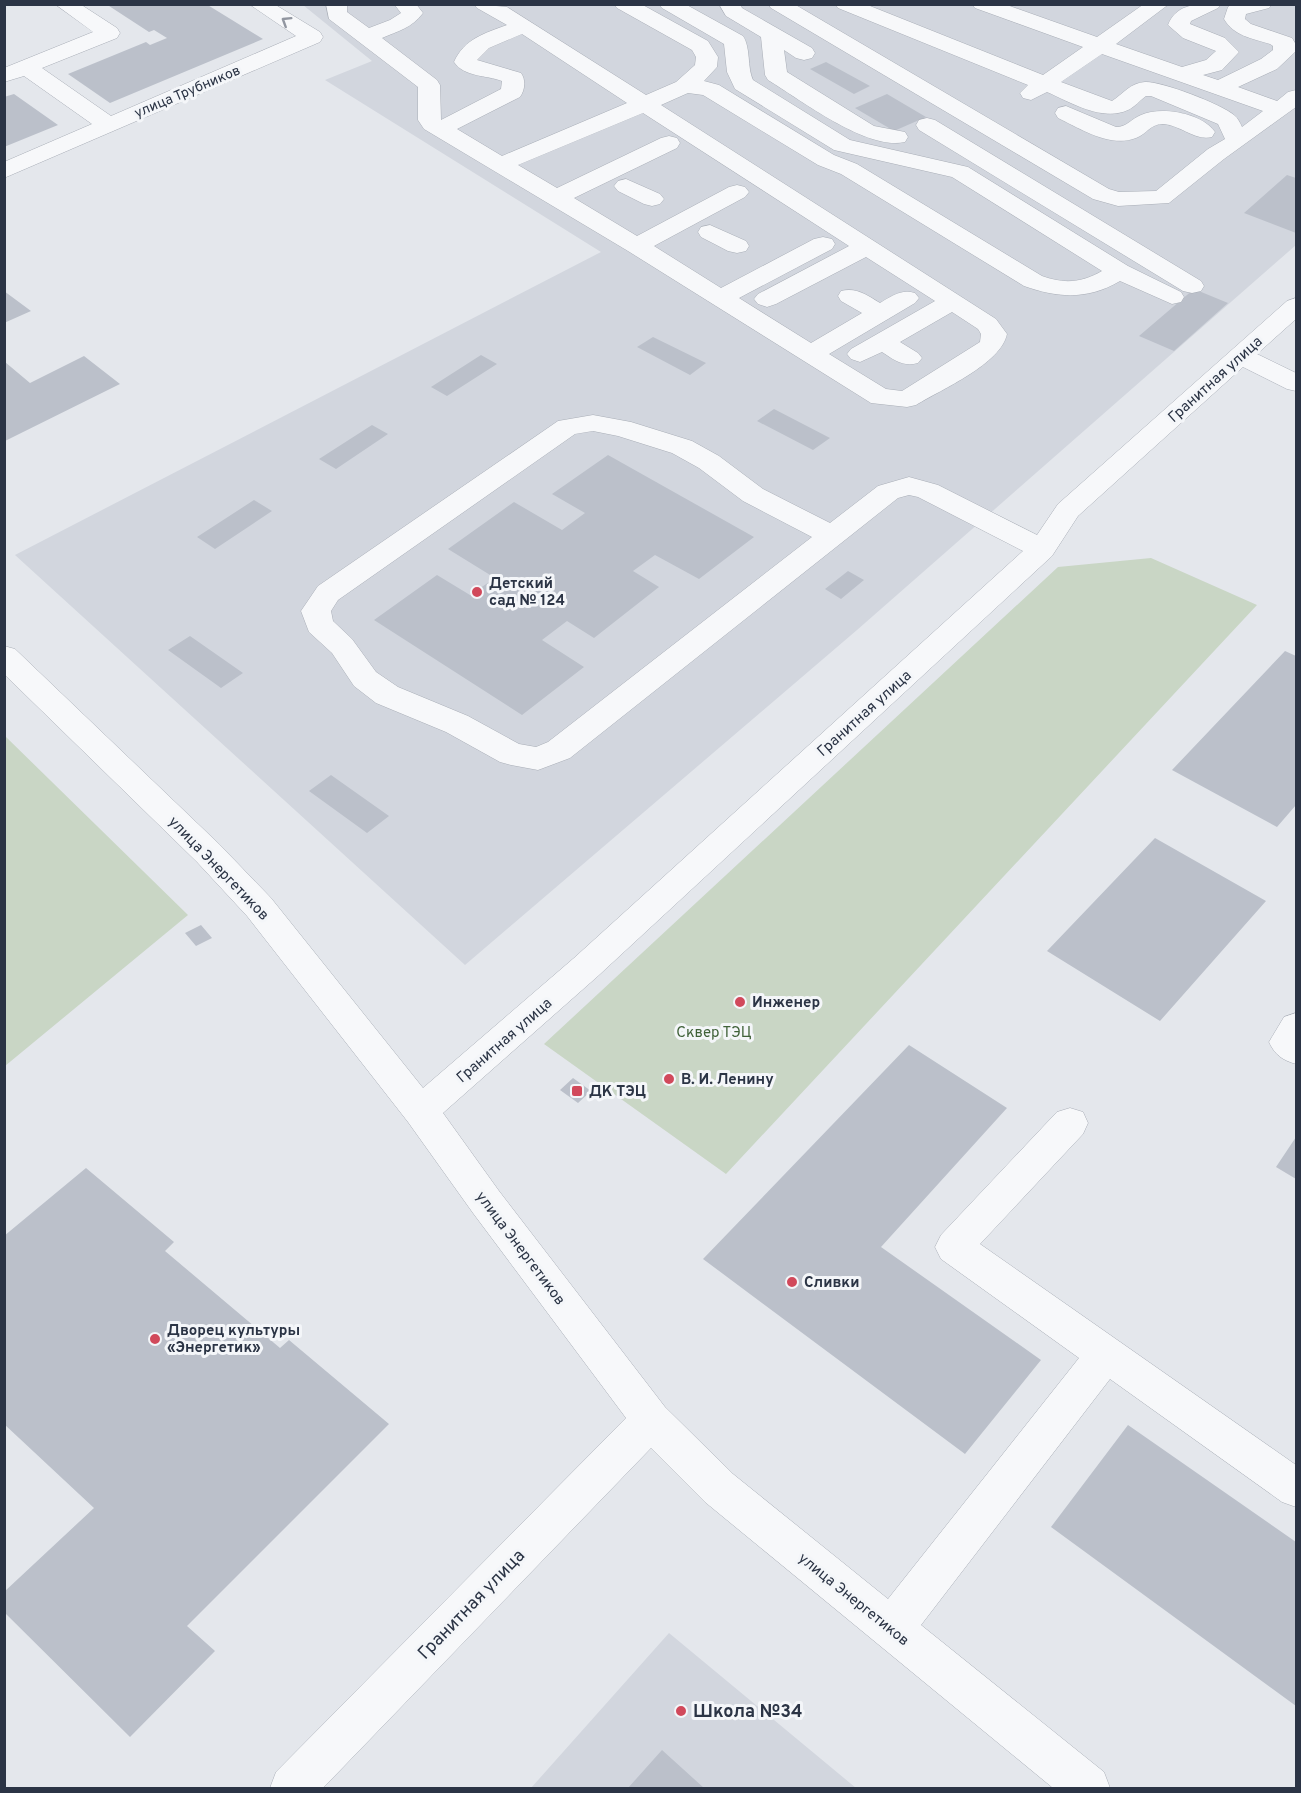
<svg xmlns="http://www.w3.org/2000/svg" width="1301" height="1793" font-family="Overpass,sans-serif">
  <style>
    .built { fill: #d2d6de }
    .green { fill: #c9d6c5 }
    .building { fill: #bbc0ca }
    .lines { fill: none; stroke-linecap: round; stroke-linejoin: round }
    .minor-casing { stroke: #a9aeb7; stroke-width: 1 }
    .minor { fill: #f7f8fa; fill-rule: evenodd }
    .oneway { stroke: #9196a0 }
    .poi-dot { fill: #d1495b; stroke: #f4f6f9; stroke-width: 2 }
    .labels { text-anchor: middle; stroke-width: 6; stroke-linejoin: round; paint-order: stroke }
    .far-street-label { font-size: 14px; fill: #2b3445; stroke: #f4f6f9 }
    .street-label { font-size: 15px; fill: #2b3445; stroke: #f4f6f9 }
    .poi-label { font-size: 15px; font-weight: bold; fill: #2b3445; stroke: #f4f6f9; text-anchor: start }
    .park-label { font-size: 15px; fill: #3f6138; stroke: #f4f6f9 }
    .near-street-label { font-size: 18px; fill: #2b3445; stroke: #f4f6f9 }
    .near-poi-label { font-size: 18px; font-weight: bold; fill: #2b3445; stroke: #f4f6f9; text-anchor: start }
  </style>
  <rect width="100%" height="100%" fill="#e4e7ec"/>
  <path class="built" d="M303,5h993v240l-439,385 -392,335 -450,-410 586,-303 -276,-172 47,-19z
    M669,1633l187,155h-325z"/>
  <path class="green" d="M1151,558l106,47 -531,569 -182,-130 514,-477z
    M5,736l183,179 -183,151z"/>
  <path class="building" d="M106,4h100l57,35 -153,64 -42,-29 78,-32 4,3 17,-7 -13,-8 -5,2z
    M826,62l44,24 -16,8 -44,-25z
    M14,94l44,31 -54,22v-50z
    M887,94l39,23 -32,14 -39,-23z
    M1287,175l9,3v55l-52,-20z
    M1194,289l34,14 -54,48 -35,-15z
    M4,291l27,20 -27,12z
    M653,337l53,26 -16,12 -53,-28z
    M481,355l16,9 -50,32 -16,-9z
    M84,356l36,28 -115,57v-79l25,21z
    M774,409l56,29 -17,12 -56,-29z
    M372,425l16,9 -52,35 -17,-10z
    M608,455l146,82 -55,42 -44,-24 -22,16 26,16 -65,51 -27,-17 -25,19 42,27 -62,48 -148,-95 63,-45 33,20 25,-17 -47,-29 66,-47 48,28 23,-17 -33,-19z
    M254,500l18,11 -57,38 -18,-12z
    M848,571l16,9 -23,19 -16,-10z
    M190,636l53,37 -22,15 -53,-38z
    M1285,651l11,5v149l-19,22 -105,-57z
    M331,775l58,41 -22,17 -58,-42z
    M1155,838l111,63 -106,120 -113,-70z
    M201,925l11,13 -16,8 -11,-13z
    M909,1045l98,63 -126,139 160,113 -76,94 -262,-195z
    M573,1078l18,13 -13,12 -18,-13z
    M1296,1137v42l-20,-12z
    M86,1168l88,74 -9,9 115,97 9,-8 100,84 -202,202 28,25 -85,86 -126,-125v-20l90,-84 -90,-84v-188z
    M1128,1425l168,117v164l-245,-179z
    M662,1750l42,38h-76z"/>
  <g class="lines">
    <defs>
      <path id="minor" d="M55,4h25l37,24 3,5 -3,5 -75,30 69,48 185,-80 -47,-32h25l46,28 3,5 -3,5 -316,136v-16l88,-38 -68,-48 -20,6v-14l89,-36z
        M326,4h21v8l22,16 21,-8 11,-7 -7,-9h22l7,9c-11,15 -25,18 -41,25l55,42 3,5 1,35 60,-31 1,-8c-16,-6 -38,-4 -48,-19 10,-23 31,-29 53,-37l-30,-17 -3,-4 33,3 139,88 30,-13 19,-17 1,-8 -4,-7 -75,-42 -3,-4h27l67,37 10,16 -1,10 -13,14 15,4 115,70 23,9 185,112c22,8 39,7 60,-5l-150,-94 -118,-27 -99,-61 -8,-17 -3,-28 -62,-36 -3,-4h26l58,32c8,12 4,31 10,44l97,60 118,27 160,99 53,26 3,5 -3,5 -9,2 -52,-23c-32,19 -62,17 -96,5l-183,-112 -23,-9 -115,-70 -15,-2 -27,12 335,214 11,15c-6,30 -65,55 -91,71l-9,2 -36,-4 -243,-152 -204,-122 -6,-9v-33l-89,-68zM522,34l105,69 -125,53 -45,-27 63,-32c5,-7 6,-17 1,-24l-44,-13 12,-12zM643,113l206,133 -91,48 -4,5 4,5 9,3 9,-3 90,-47 69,44 -84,48 -4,5 4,5 9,3 22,-10c12,8 21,15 36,11l4,-5 -4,-5 -18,-11 52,-30 26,17 3,5 -1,8 -78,49 -16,-2 -57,-35 86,-51 4,-5 -4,-5c-14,-4 -23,3 -35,10 -13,-8 -24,-16 -39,-12l-3,5 3,5 21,12 -51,30 -72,-45 93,-49 3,-5 -3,-5 -9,-2 -9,2 -93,49 -67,-42 91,-49 4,-5 -4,-5 -8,-2 -8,2 -92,49 -63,-38 103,-50 3,-5 -3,-5 -8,-2 -8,2 -104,50 -39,-23z
        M719,4h21l2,4 70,40 3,5 -3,5 -8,2 -8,-2 -12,-8 3,22 87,54 31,6 3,5 -3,5c-38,9 -104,-42 -137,-62l-3,-5 -4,-38 -35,-21z
        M768,4h26l315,185 10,3 37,-1 52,-42 17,-10 -7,-15 -67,-28h-5c-6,4 -11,11 -18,14 -26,12 -58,-8 -81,-18l-16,8 -8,-2 -3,-5 8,-8 -190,-77 -3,-4h30l178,71 40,-28 -108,-39 -3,-4h32l93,33 47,-33h25l-53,40 66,23 24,-7 10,-9 -33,-13 -15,-13c9,-23 32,-21 53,-21l-3,4 -27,13 -1,3 35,14 14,14 -17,18 -19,5 15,5 43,-21 12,-9v-4l-3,-2c-19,-6 -36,-8 -46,-25l4,-12 4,-3h40l-3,4 -23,6 -1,5 6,5 41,14 3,5v9l-18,17 -39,18 39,14 11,-9 8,-2v17l-72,52 -55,44 -51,3 -25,-7 -322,-191zM1102,54l161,57 -21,16c-2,-4 -4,-9 -8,-12 -13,-11 -73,-34 -89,-33 -15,1 -22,12 -33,19l-51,-19z
        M1066,106l50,21c11,0 15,-8 25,-12 20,-9 61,-2 74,17l-3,5c-17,4 -30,-11 -48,-13 -13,-1 -17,10 -28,14 -26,10 -55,-9 -78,-20l-3,-5 3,-5z
        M927,118l8,2 266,161 3,5 -3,5 -9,2 -9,-2 -264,-161 -3,-5 3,-5z
        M626,179l34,15 4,5 -4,5 -8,2 -8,-2 -26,-13 -4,-5 4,-5z
        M710,225l36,16 3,5 -3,5 -9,2 -9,-2 -27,-14 -3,-5 3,-5z
        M1296,298v21l-39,35 39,19v18l-9,-2 -44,-22 -165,149 -26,40 -454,420 -155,137 56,78 166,216 68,67 155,125 191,-241 -138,-99 -6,-12 6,-12 116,-123 13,-4 13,4 5,11 -5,11 -103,110 316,221v42l-14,-5 -172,-123 -189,246 183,147 6,16h-57l-348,-286 -54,-54 -328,340h-53l6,-16 350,-354 -153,-205 -65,-91 -161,-206 -50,-54 -193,-188v-28l11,3 204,195 52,54 152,190 151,-130 449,-407 -105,-54 -9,-2 -11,3 -328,260 -32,12 -27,-5 -11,-3 -54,-30 -70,-29 -22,-17 -22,-33 -23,-21 -8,-21 17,-25 240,-165 35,-6 38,7 61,19 27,15 44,33 67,34 48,-37 31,-9 29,8 99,50 21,-31 229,-203zM593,431l25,5 54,17 27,15 44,33 69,36 -264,205 -12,5 -17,-3 -51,-28 -70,-29 -22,-15 -24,-33 -19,-18 -2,-10 7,-11 237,-166z
        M1296,1013v51c-14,-4 -21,-9 -27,-22l15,-25z"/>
    </defs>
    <use href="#minor" class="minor-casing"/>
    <use href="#minor" class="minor"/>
  </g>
  <defs><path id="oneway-chevron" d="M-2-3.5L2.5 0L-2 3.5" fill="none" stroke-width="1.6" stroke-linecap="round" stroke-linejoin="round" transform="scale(1.5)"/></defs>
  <use class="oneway" href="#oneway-chevron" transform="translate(286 21) rotate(-148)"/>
  <g class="poi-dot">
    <circle cx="477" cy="592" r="6"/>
    <circle cx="740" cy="1002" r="6"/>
    <circle cx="669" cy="1079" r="6"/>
    <rect x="571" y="1085" width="12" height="12" rx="3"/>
    <circle cx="792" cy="1282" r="6"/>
    <circle cx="155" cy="1339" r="6"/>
    <circle cx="681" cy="1711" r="6"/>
  </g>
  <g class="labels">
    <g class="far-street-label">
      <text transform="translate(187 91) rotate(-23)" y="5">улица Трубников</text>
    </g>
    <g class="street-label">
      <text transform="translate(1215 379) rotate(-42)" y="5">Гранитная улица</text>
      <text transform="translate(864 713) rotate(-42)" y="5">Гранитная улица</text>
      <text transform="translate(219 868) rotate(46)" y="5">улица Энергетиков</text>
      <text transform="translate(504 1040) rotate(-41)" y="5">Гранитная улица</text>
      <text transform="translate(521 1248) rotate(53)" y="5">улица Энергетиков</text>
      <text transform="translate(854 1599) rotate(39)" y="5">улица Энергетиков</text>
    </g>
    <g class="poi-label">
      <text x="489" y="588">Детский<tspan x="489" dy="17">сад № 124</tspan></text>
      <text x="752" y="1007">Инженер</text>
      <text x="681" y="1084">В. И. Ленину</text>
      <text x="589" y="1096">ДК ТЭЦ</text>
      <text x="804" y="1287">Сливки</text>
      <text x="167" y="1335">Дворец культуры<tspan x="167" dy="17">«Энергетик»</tspan></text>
    </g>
    <g class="park-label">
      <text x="714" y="1037">Сквер ТЭЦ</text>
    </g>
    <g class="near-street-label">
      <text transform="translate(471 1604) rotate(-46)" y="6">Гранитная улица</text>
    </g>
    <g class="near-poi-label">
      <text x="693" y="1717">Школа №34</text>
    </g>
  </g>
  <rect width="1301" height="1793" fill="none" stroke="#2b3445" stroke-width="12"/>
</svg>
